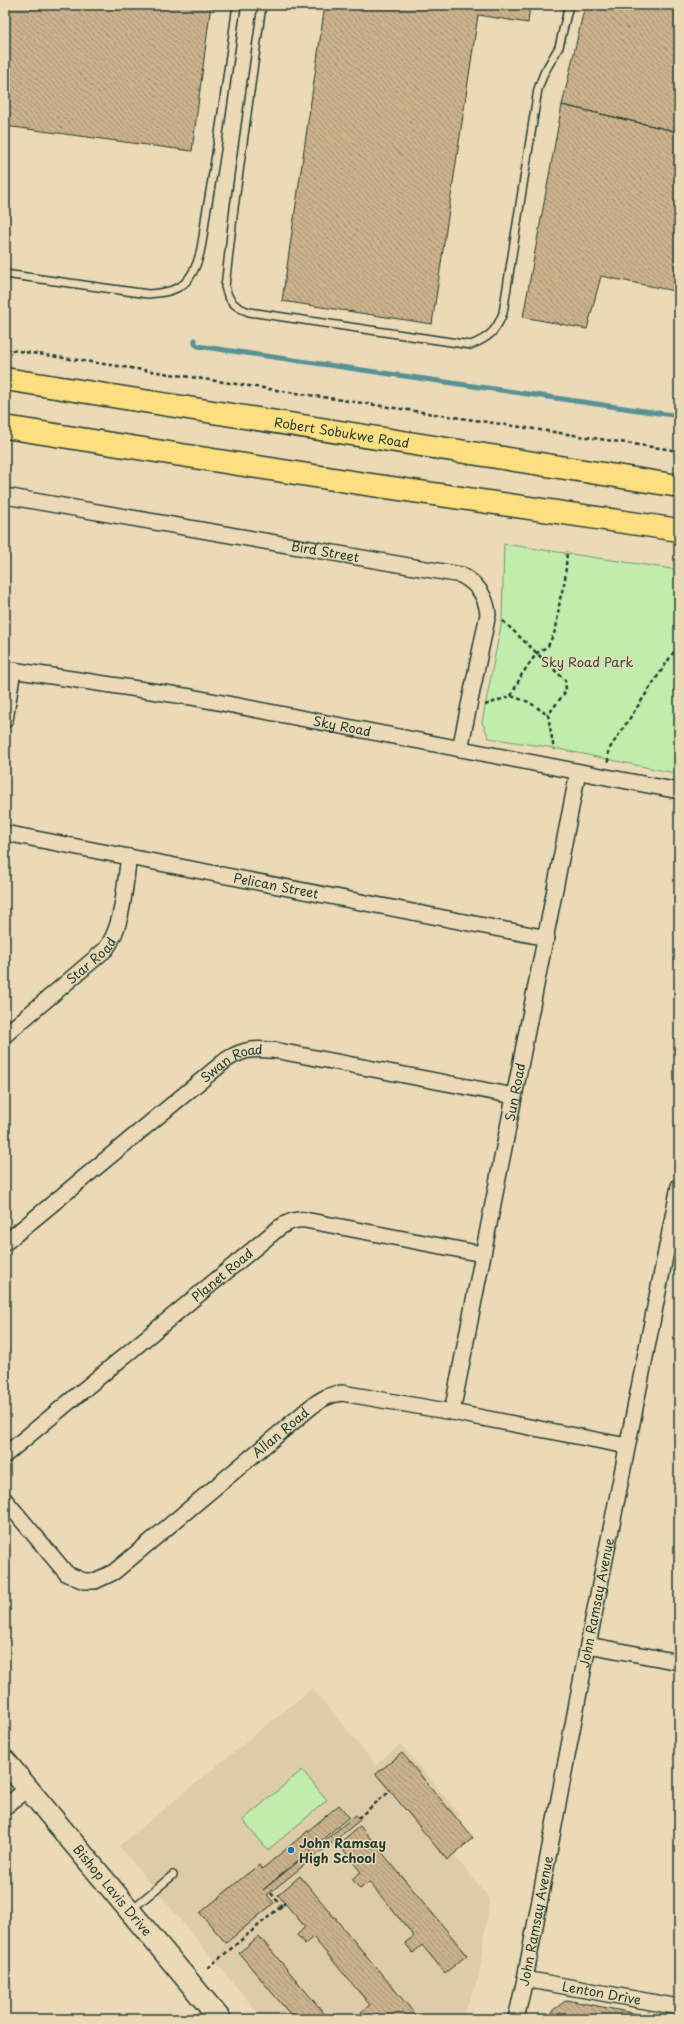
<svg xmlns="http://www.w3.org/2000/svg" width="684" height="2024" font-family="'Playpen Sans',sans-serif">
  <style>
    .built { fill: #decba8 }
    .green { fill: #c0edab; stroke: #709570 }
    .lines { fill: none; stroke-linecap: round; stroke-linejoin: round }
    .stream { stroke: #579396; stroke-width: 5 }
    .building { fill: url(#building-back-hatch); stroke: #1f3d34 }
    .lane-casing { stroke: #1f3d34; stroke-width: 10 }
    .street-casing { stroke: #1f3d34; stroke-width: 18 }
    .secondary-casing { stroke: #1f3d34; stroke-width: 24 }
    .primary-casing { stroke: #1f3d34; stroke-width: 25 }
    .path { stroke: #1f3d34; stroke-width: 2.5; stroke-dasharray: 4 3; stroke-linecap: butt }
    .lane { stroke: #ecdab7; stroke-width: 7 }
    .street { stroke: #ecdab7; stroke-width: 15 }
    .secondary { stroke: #ecdab7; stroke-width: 21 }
    .primary { stroke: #fedf80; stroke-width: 22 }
    .poi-dot { fill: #1f6fb2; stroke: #ecdab7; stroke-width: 1.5 }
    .labels { text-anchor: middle; stroke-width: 3; stroke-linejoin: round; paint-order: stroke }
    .street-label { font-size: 13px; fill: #1f3d34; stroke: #ecdab7 }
    .park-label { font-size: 13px; fill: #2f4f40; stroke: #ecdab7 }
    .poi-label { font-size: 13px; font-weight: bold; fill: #1f3d34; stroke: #ecdab7; text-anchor: start }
  </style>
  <defs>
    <pattern id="building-back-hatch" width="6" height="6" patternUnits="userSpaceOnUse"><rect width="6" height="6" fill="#ccb28b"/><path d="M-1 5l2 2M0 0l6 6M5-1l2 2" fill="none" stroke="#a59272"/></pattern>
  </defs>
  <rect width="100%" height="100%" fill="#ecdab7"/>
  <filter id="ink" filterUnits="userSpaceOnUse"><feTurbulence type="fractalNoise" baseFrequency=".025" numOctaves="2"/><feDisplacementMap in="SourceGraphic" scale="8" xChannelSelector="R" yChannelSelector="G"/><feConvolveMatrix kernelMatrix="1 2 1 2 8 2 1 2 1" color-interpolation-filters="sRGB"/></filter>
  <g filter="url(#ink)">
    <path class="built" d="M312,1688l64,77 25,-21 59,71 -4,3 17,20 -19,17 33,40 2,8 -10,73 -18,43h-198l-144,-173z"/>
    <path class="green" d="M504,544l175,26v204l-125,-26 -65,-10 -7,-16 20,-102z
      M302,1770l25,30 -59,50 -25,-30z"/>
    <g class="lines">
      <path class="stream" d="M195,340v4l3,2 481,70"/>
    </g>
    <path class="building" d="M5,5h206l-19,146 -187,-25z
      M325,5h205l-2,18 -50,-8 -46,309 -150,-23z
      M585,5h94v127l-117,-27z
      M562,105l117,27v160l-78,-16 -14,53 -64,-12z
      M402,1753l71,85 -26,22 -71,-86z
      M339,1805l10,12 -86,73 93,-75 4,5 -93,75 7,8 -48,40 -26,-30 47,-39 12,-9 3,4z
      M360,1826l107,129 -22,18 -23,-28 -9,8 -8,-10 9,-7 -45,-54 -9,7 -8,-10 9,-7 -23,-28z
      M300,1876l119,143h-37l-5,-5 -6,5h-4l-6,-7 9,-7 -57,-68 -8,7 -8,-9 8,-8 -27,-32z
      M259,1936l70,83h-35l-55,-66z
      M567,2000l96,19h-113l3,-9z"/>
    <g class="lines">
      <defs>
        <path id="lane" d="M262,5l-28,203 -9,79c4,15 10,20 24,25l222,33c19,-8 25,-14 32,-32l35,-224 6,-16 15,-26 10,-42
          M5,274l143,20c15,-1 32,-3 41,-16 13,-17 14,-44 17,-64 13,-70 21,-139 31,-209
          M132,1909l41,-34"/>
        <g id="street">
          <path id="s1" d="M5,496l456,79c17,9 25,21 27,39l-28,135"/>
          <path id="s2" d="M5,669l186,28 488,94"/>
          <path d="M5,720l8,-50"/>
          <path id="s3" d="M5,833l542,105"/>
          <path id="s4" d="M5,1035l101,-86c18,-25 18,-62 23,-92"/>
          <path id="s5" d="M5,1243l221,-183c18,-12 32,-12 53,-9l235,45"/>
          <path id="s6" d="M452,1412l126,-640"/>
          <path id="s7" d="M5,1455l275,-228c9,-5 15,-8 25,-7l177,34"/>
          <path id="s8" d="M5,1500l62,74 17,7h11l19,-9 198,-166c10,-7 18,-12 30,-13l110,19 175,34"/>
          <path d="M588,1645l91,17"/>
          <path d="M5,1807l23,-19"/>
          <path id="s9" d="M525,1979l154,28"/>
          <path id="s10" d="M516,2019l9,-40 63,-334 91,-459"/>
        </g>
        <g id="secondary">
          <path id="s11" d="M5,1761l215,258"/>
        </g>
        <g id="primary">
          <path id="s12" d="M5,379l674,107"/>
          <path d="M5,427l360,57 314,46"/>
        </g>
      </defs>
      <use href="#lane" class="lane-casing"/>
      <use href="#street" class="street-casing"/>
      <use href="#secondary" class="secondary-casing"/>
      <use href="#primary" class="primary-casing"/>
      <path class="path" d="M5,349l674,102
        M503,621l62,59 1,11 -18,24 6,35
        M511,696l11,-22 15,-21 11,-7 8,-17 4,-30 5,-19 2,-29
        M485,705l26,-9 18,6 19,13
        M608,762v-11l71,-107
        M358,1818l32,-27
        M271,1893l11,14
        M208,1968l77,-65"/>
      <use href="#lane" class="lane"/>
      <use href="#street" class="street"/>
      <use href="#secondary" class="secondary"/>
      <use href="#primary" class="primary"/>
    </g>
  </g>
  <circle class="poi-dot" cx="291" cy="1850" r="4"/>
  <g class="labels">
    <g class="street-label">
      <text dy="5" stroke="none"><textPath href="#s12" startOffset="341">Robert Sobukwe Road</textPath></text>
      <text dy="5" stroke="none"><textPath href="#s1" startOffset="325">Bird Street</textPath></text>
      <text dy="5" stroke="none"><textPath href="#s2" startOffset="342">Sky Road</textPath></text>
      <text dy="5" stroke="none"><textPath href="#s3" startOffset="276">Pelican Street</textPath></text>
      <text dy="5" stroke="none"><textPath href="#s4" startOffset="114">Star Road</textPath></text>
      <text dy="5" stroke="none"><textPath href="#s5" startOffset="291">Swan Road</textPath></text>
      <text dy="5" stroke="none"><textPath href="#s6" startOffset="326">Sun Road</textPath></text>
      <text dy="5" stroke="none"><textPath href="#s7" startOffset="282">Planet Road</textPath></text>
      <text dy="5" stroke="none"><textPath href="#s8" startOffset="364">Allan Road</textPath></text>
      <text dy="5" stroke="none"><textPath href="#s10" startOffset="424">John Ramsay Avenue</textPath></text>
      <text dy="5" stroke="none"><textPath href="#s11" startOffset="168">Bishop Lavis Drive</textPath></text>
      <text dy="5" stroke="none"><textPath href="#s10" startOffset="100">John Ramsay Avenue</textPath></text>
      <text dy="5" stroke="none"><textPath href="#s9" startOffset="78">Lenton Drive</textPath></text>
    </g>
    <g class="park-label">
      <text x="587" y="667">Sky Road Park</text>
    </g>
    <g class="poi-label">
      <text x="299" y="1848">John Ramsay<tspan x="299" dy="15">High School</tspan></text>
    </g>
  </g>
  <rect width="684" height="2024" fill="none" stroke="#ecdab7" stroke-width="20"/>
  <rect x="10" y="10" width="664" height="2004" fill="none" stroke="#1f3d34" stroke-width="1.5" filter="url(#ink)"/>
</svg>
